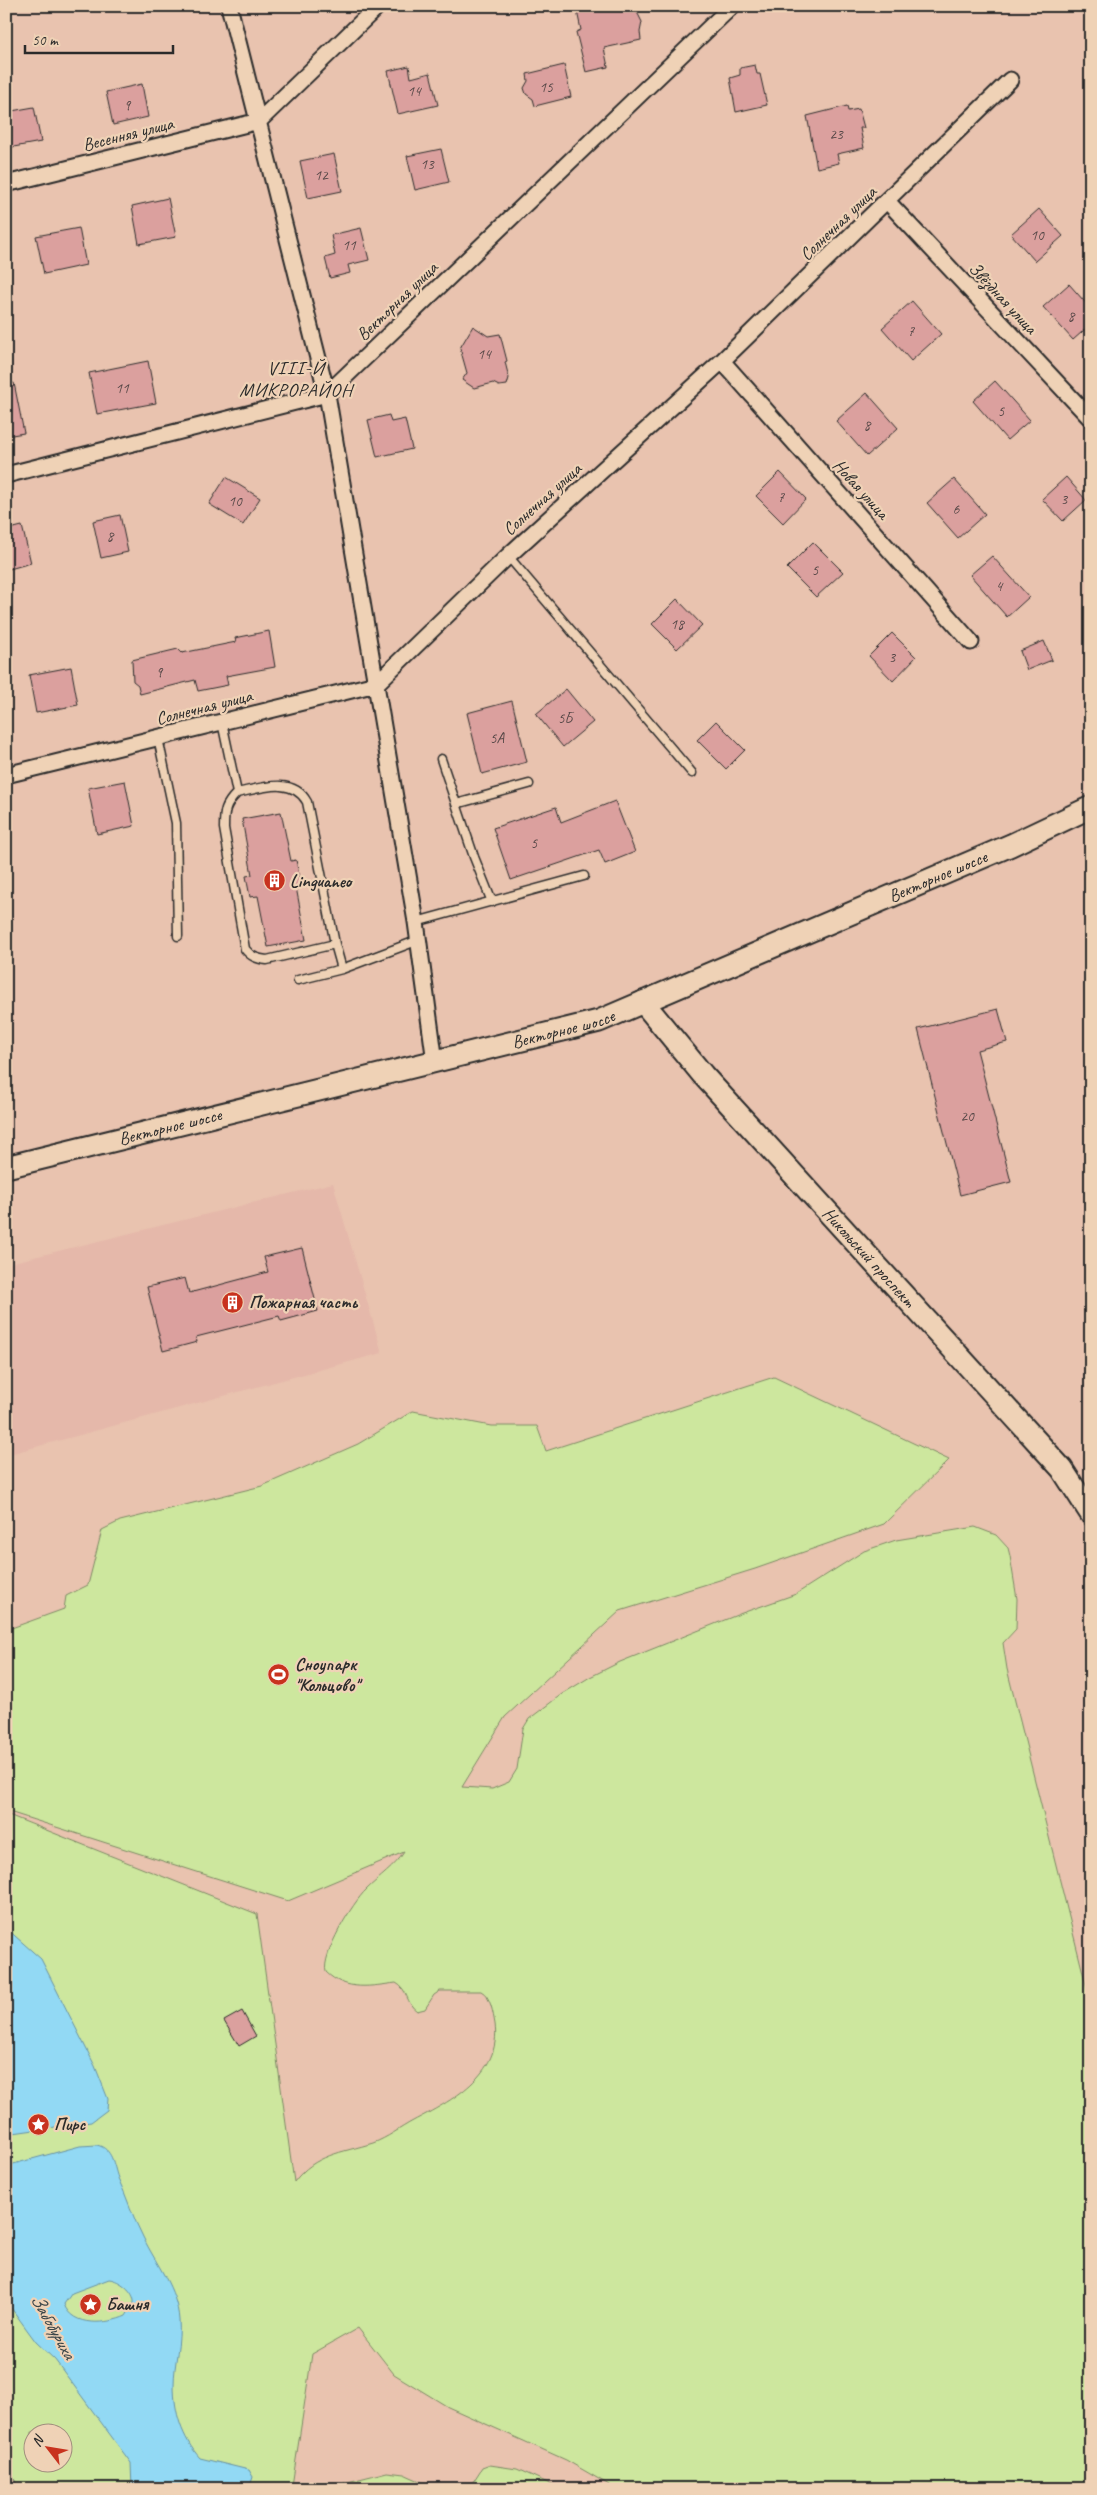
<svg xmlns="http://www.w3.org/2000/svg" width="1097" height="2495" font-family="Caveat,sans-serif">
  <style>
    .built { fill: #e5b8aa }
    .green { fill: #cde79e; stroke: #7c8964; fill-rule: evenodd }
    .water { fill: #92d9f4; stroke: #6993a4; fill-rule: evenodd }
    .building { fill: #dba09e; stroke: #2b2b2b }
    .lines { fill: none; stroke-linecap: round; stroke-linejoin: round }
    .lane-casing { stroke: #2b2b2b; stroke-width: 11 }
    .street-casing { stroke: #2b2b2b; stroke-width: 19 }
    .secondary-casing { stroke: #2b2b2b; stroke-width: 25 }
    .lane { stroke: #efd2b6; stroke-width: 8 }
    .street { stroke: #efd2b6; stroke-width: 15 }
    .secondary { stroke: #efd2b6; stroke-width: 21 }
    .labels { text-anchor: middle; stroke-width: 4.5; stroke-linejoin: round; paint-order: stroke }
    .number-label { font-size: 15px; fill: #574848 }
    .street-label { font-size: 18px; fill: #2b2b2b; stroke: #efd2b6 }
    .poi-label { font-size: 18px; font-weight: bold; fill: #2b2b2b; stroke: #efd2b6; text-anchor: start }
    .neighbourhood-label { font-size: 19px; letter-spacing: 1px; fill: #2b2b2b; stroke: #efd2b6 }
    .water-label { font-size: 19px; font-style: italic; fill: #3a4549; stroke: #efd2b6 }
  </style>
  <rect width="100%" height="100%" fill="#e9c3af"/>
  <filter id="ink" filterUnits="userSpaceOnUse"><feTurbulence type="fractalNoise" baseFrequency=".02" numOctaves="2"/><feDisplacementMap in="SourceGraphic" scale="10" xChannelSelector="R" yChannelSelector="G"/><feConvolveMatrix kernelMatrix="1 2 1 2 8 2 1 2 1" color-interpolation-filters="sRGB"/></filter>
  <g filter="url(#ink)">
    <path class="built" d="M333,1183l49,170 -376,102v-191z"/>
    <path class="green" d="M774,1377l175,83 -65,64 -129,45 -135,42 -115,106 -43,70 30,2 17,-7 8,-13 6,-40 6,-10 33,-25 28,-17 30,-15 122,-49 54,-19 68,-43 32,-11 79,-13 21,8 12,13 2,8 7,43 -1,30 -13,14 4,26 84,336v484h-475l-50,-29 -118,-53 -54,-33 -36,-46 -46,26 -20,132 -3,3h-270l-13,-27v-648l251,100 37,268c21,-28 47,-29 79,-39 14,-5 27,-15 40,-22 38,-20 89,-46 82,-97 -2,-10 -4,-28 -14,-33h-41l-6,4 -9,14 -8,2c-11,-7 -9,-22 -21,-28 -24,3 -50,9 -70,-11 -5,-17 27,-70 40,-82 13,-13 29,-23 38,-38l-116,49 -282,-90v-181l58,-21 2,-13 22,-11 14,-55 18,-9 142,-35 96,-42 55,-33 78,15h46l9,25zM32,2432h30v30h-30z
      M490,2465l27,4 44,20h-241l67,-17 17,2 29,13 15,2 25,-7 9,-14z"/>
    <path class="water" d="M6,1928l35,31 54,107 13,33 -1,11 -16,12 -85,12z
      M97,2145c16,4 16,19 21,33 9,19 15,40 25,59 13,27 34,52 36,83 2,22 -5,43 -5,65 0,27 8,53 26,73l49,12 4,7 -4,12h-117l-1,-26 -76,-103 -19,-18 -30,-41v-135l74,-20zM109,2279c11,1 26,13 25,24l-8,13c-18,8 -54,12 -62,-12l8,-11z"/>
    <path class="building" d="M576,6h58l8,16 -2,10 1,8 -37,8 4,19 -22,5 -10,-40 5,-2z
      M564,65l7,32 -36,9 -2,-7 -7,-5 -2,-6 4,-7 -1,-7z
      M755,65l2,9h3l7,31 -31,7 -6,-34 10,-3v-7z
      M409,66l2,12 19,-5 8,32 -40,9 -10,-43z
      M142,84l6,33 -35,8 -7,-33z
      M847,106l1,5 11,-2 5,19h-4l4,20 -27,6 2,9 -22,5 -10,-52z
      M34,107l7,35 -33,6 -2,-36z
      M441,149l8,33 -34,8 -8,-34z
      M334,154l8,37 -34,7 -8,-37z
      M168,198l8,39 -37,7 -7,-38z
      M1039,209l24,27 -28,25 -24,-27z
      M79,228l7,37 -42,9 -8,-38z
      M361,228l8,32 -21,5 2,8 -20,5 -5,-20 10,-3 -4,-20z
      M1069,284l22,25v15l-18,16 -30,-33z
      M912,301l29,33 -30,27 -29,-33z
      M473,326l15,10 12,-2 7,27 -2,1 4,16 -2,7 -8,1 -6,-3 -19,5 -12,-8 5,-7 -7,-25z
      M148,361l8,42 -59,11 -8,-41z
      M995,381l35,39 -23,20 -34,-39z
      M6,383h8l10,50 -18,3z
      M867,393l31,35 -31,28 -31,-35z
      M389,415l2,7 14,-3 7,30 -35,8 -9,-37z
      M780,472l26,27 -23,24 -27,-27z
      M226,477l34,21 -17,27 -34,-21z
      M1066,477l20,23 -23,21 -21,-22z
      M954,479l31,35 -27,24 -31,-35z
      M120,515l8,37 -27,6 -8,-37z
      M22,526l9,37 -25,7v-40z
      M813,542l30,30 -27,25 -29,-29z
      M992,556l37,41 -22,20 -37,-42z
      M677,599l25,26 -25,24 -25,-25z
      M269,631l6,36 -49,9 2,9 -30,6 -3,-11 -55,14 -2,-9 -5,-4 -1,-21 46,-11 4,4 54,-11 -1,-4z
      M892,633l24,24 -23,24 -24,-25z
      M1044,641l8,19 -25,10 -7,-19z
      M71,667l7,38 -42,8 -7,-38z
      M566,689l27,33 -30,25 -27,-33z
      M512,701l15,61 -45,12 -15,-61z
      M716,721l29,29 -19,19 -29,-29z
      M125,781l9,45 -37,8 -9,-46z
      M615,801l20,51 -30,12 -6,-14 -88,30 -18,-52 63,-21 5,15z
      M281,812l10,49 5,-1 5,25 -5,2 10,53 -38,7 -10,-51 -8,1 -4,-21 6,-1 -10,-56z
      M998,1009l9,33 -30,8 34,132 -51,13 -42,-166z
      M302,1248l16,63 -37,10 -2,-5 -83,21 1,5 -34,9 -16,-64 38,-9 4,15 79,-21 -4,-15z
      M242,2011l14,25 -17,10 -15,-25z"/>
    <g class="lines">
      <defs>
        <path id="lane" d="M508,556l184,217
          M222,722l15,71c-12,12 -13,18 -13,35l21,121c6,8 13,10 22,11l68,-16 -28,-142c-14,-26 -46,-14 -70,-9
          M158,738l18,85 2,113
          M441,759l33,98 18,45
          M456,804l73,-20
          M416,922l168,-46
          M335,944l7,25 77,-29
          M298,980l44,-11"/>
        <path id="street" d="M229,6l98,388 89,528 19,140
          M6,184l253,-63 119,-115
          M887,201l204,218
          M722,361l249,281
          M6,475l321,-81 405,-388
          M6,775l370,-91 132,-128 214,-195 288,-281"/>
        <g id="secondary">
          <path id="s1" d="M643,1002l60,73 359,394 29,45"/>
          <path id="s2" d="M6,1167l593,-146 412,-176 80,-38"/>
        </g>
      </defs>
      <use href="#lane" class="lane-casing"/>
      <use href="#street" class="street-casing"/>
      <use href="#secondary" class="secondary-casing"/>
      <use href="#lane" class="lane"/>
      <use href="#street" class="street"/>
      <use href="#secondary" class="secondary"/>
    </g>
  </g>
  <defs>
    <symbol id="building-disc" viewBox="-11 -11 22 22"><circle r="9.5" fill="#c8321e" stroke="#efd2b6"/><path d="M-4-6H4V6H1V3H-1V6H-4ZM-2.5-4.3h1.7v1.8h-1.7ZM.8-4.3h1.7v1.8H.8ZM-2.5-1h1.7V.8h-1.7ZM.8-1h1.7V.8H.8Z" fill="#fff"/></symbol>
    <symbol id="stadium-disc" viewBox="-11 -11 22 22"><circle r="9.5" fill="#c8321e" stroke="#efd2b6"/><path d="M0-5a6.5 5 0 1 0 0 10a6.5 5 0 1 0 0-10ZM-3.5-1.8h7v3.6h-7Z" fill="#fff"/></symbol>
    <symbol id="sight-disc" viewBox="-11 -11 22 22"><circle r="9.5" fill="#c8321e" stroke="#efd2b6"/><path d="M0-6L1.8-2.2L6-1.7L2.9 1.2L3.7 5.4L0 3.3L-3.7 5.4L-2.9 1.2L-6-1.7L-1.8-2.2Z" fill="#fff"/></symbol>
  </defs>
  <g fill-rule="evenodd">
    <use href="#building-disc" x="262" y="868" width="25" height="25"/>
    <use href="#building-disc" x="220" y="1290" width="25" height="25"/>
    <use href="#stadium-disc" x="266" y="1662" width="25" height="25"/>
    <use href="#sight-disc" x="26" y="2112" width="25" height="25"/>
    <use href="#sight-disc" x="78" y="2292" width="25" height="25"/>
  </g>
  <g class="labels">
    <g class="number-label">
      <text x="546" y="92">15</text>
      <text x="414" y="96">14</text>
      <text x="127" y="110">9</text>
      <text x="836" y="139">23</text>
      <text x="427" y="169">13</text>
      <text x="321" y="180">12</text>
      <text x="1037" y="240">10</text>
      <text x="349" y="250">11</text>
      <text x="1071" y="321">8</text>
      <text x="911" y="336">7</text>
      <text x="484" y="359">14</text>
      <text x="122" y="393">11</text>
      <text x="1001" y="416">5</text>
      <text x="867" y="430">8</text>
      <text x="781" y="502">7</text>
      <text x="1064" y="504">3</text>
      <text x="235" y="506">10</text>
      <text x="956" y="514">6</text>
      <text x="110" y="541">8</text>
      <text x="815" y="575">5</text>
      <text x="999" y="591">4</text>
      <text x="677" y="629">18</text>
      <text x="892" y="662">3</text>
      <text x="159" y="677">9</text>
      <text x="565" y="723">5Б</text>
      <text x="497" y="743">5А</text>
      <text x="534" y="848">5</text>
      <text x="967" y="1121">20</text>
    </g>
    <g class="street-label">
      <text transform="translate(128 134) rotate(-14)" y="6">Весенняя улица</text>
      <text transform="translate(838 223) rotate(-44)" y="6">Солнечная улица</text>
      <text transform="translate(1003 298) rotate(47)" y="6">Звёздная улица</text>
      <text transform="translate(397 301) rotate(-44)" y="6">Векторная улица</text>
      <text transform="translate(861 489) rotate(48)" y="6">Новая улица</text>
      <text transform="translate(542 499) rotate(-42)" y="6">Солнечная улица</text>
      <text transform="translate(204 707) rotate(-14)" y="6">Солнечная улица</text>
      <text dy="6" stroke="none"><textPath href="#s2" startOffset="979">Векторное шоссе</textPath></text>
      <text dy="6" stroke="none"><textPath href="#s2" startOffset="574">Векторное шоссе</textPath></text>
      <text dy="6" stroke="none"><textPath href="#s2" startOffset="169">Векторное шоссе</textPath></text>
      <text dy="6" stroke="none"><textPath href="#s1" startOffset="341">Никольский проспект</textPath></text>
    </g>
    <g class="poi-label">
      <text x="290" y="887">Linguaneo</text>
      <text x="249" y="1308">Пожарная часть</text>
      <text x="295" y="1670">Сноупарк<tspan x="295" dy="21">"Кольцово"</tspan></text>
      <text x="54" y="2130">Пирс</text>
      <text x="106" y="2310">Башня</text>
    </g>
    <g class="neighbourhood-label">
      <text x="296" y="374">VIII-Й<tspan x="296" dy="22">МИКРОРАЙОН</tspan></text>
    </g>
    <g class="water-label">
      <text transform="translate(54 2326) rotate(60)" y="7">Забобуриха</text>
    </g>
  </g>
  <rect width="1097" height="2495" fill="none" stroke="#efd2b6" stroke-width="25"/>
  <rect x="12" y="12" width="1072" height="2470" fill="none" stroke="#2b2b2b" stroke-width="2" filter="url(#ink)"/>
  <g transform="translate(48 2448) rotate(301)"><circle r="24" fill="#efd2b6" stroke="#a18f7e"/>
  <path d="M0-4L9 19L0 12L-9 19Z" fill="#c8321e"/>
  <text y="-8" font-size="14" font-weight="bold" text-anchor="middle" fill="#2b2b2b">N</text>
  </g>
  <path d="M25 45v8h148v-8" fill="none" stroke="#2b2b2b" stroke-width="2.5"/>
  <text x="32" y="45" font-size="15" fill="#2b2b2b" stroke="#efd2b6" stroke-width="4" paint-order="stroke">50 m</text>
</svg>
